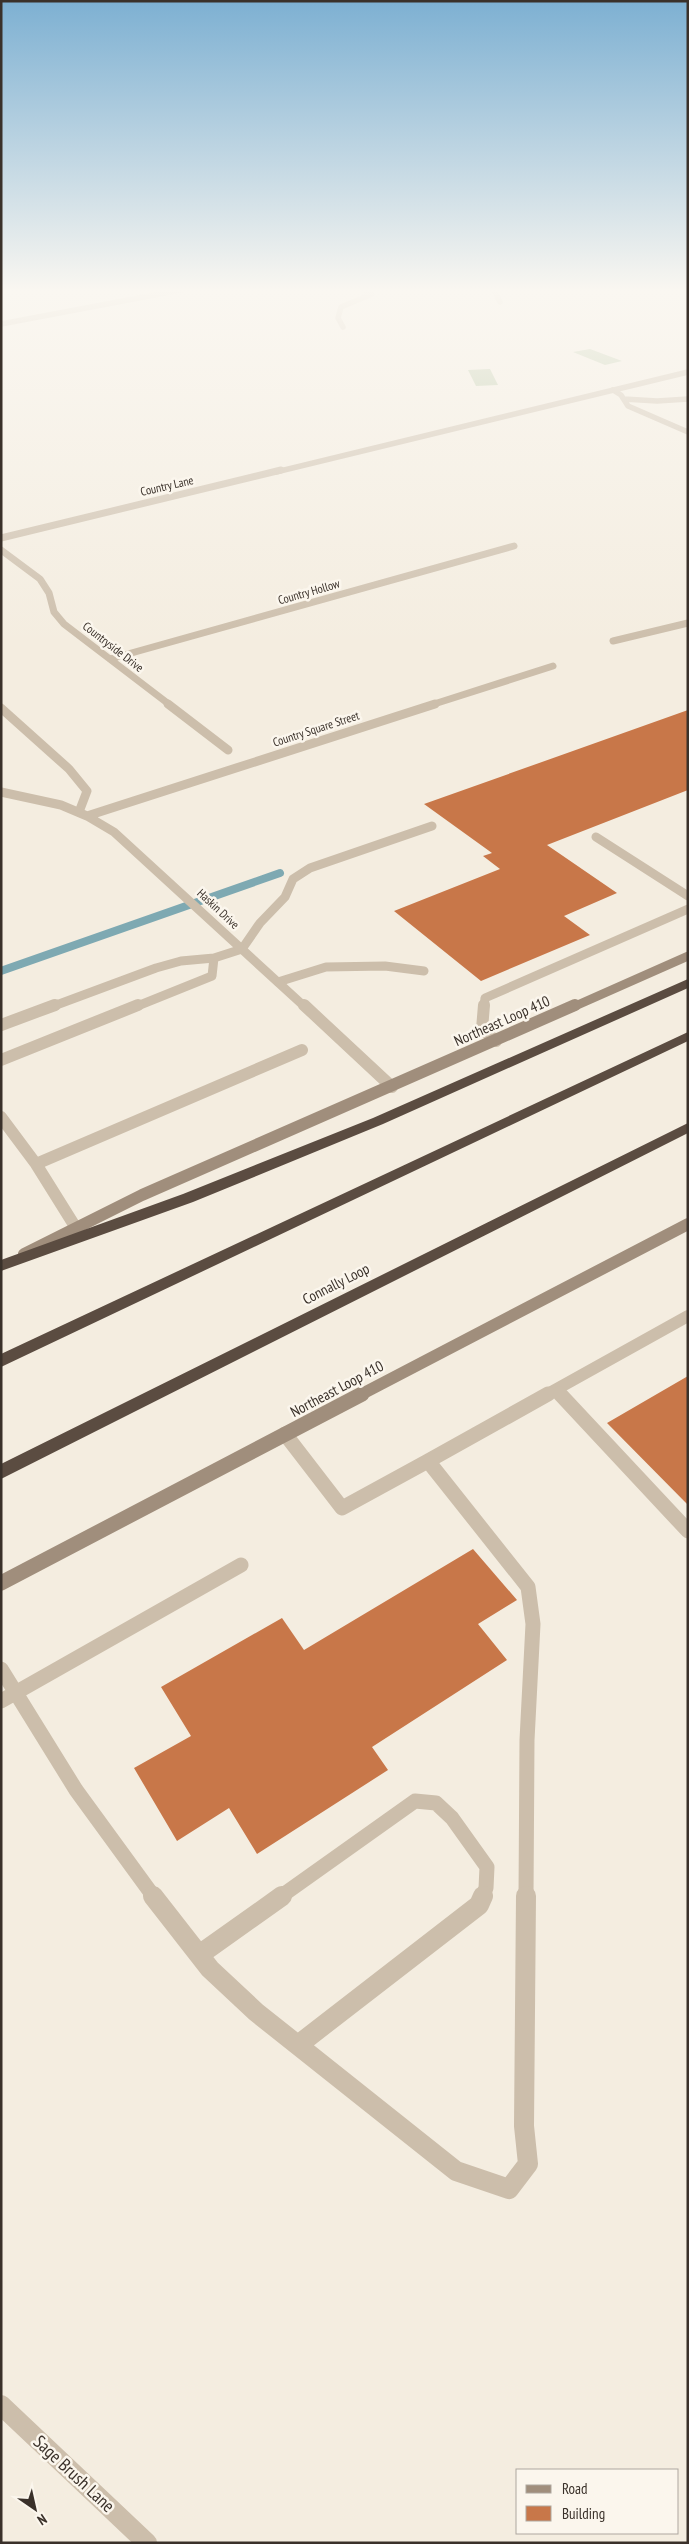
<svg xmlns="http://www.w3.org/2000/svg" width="689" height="2544" font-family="'PT Sans Narrow',sans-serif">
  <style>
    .green { fill: #b3c39f }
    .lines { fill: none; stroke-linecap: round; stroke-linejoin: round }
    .stream { stroke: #7ea9b2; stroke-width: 8 }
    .building { fill: #c87749 }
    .service-far5 { stroke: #ccbeab; stroke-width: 5.5 }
    .service-far4 { stroke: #ccbeab; stroke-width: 7 }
    .service-far3 { stroke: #ccbeab; stroke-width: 9 }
    .service-far2 { stroke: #ccbeab; stroke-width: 12 }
    .service-far1 { stroke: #ccbeab; stroke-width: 15 }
    .service { stroke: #ccbeab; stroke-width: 20 }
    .minor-far4 { stroke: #ccbeab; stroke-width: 5.5 }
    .minor-far3 { stroke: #ccbeab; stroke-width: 7 }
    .minor-far2 { stroke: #ccbeab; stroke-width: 9 }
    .minor-far1 { stroke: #ccbeab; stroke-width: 12 }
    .minor { stroke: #ccbeab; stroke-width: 20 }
    .secondary-far2 { stroke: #a08e7c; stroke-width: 9 }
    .secondary-far1 { stroke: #a08e7c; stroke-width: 12 }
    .secondary { stroke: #a08e7c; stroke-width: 15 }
    .motorway { fill: #5b4c41; fill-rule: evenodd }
    .labels { text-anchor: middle; stroke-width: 5; stroke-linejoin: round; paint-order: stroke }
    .far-street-label { font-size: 12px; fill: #3a312a; stroke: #fbf6ed }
    .street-label { font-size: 15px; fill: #3a312a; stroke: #fbf6ed }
    .near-street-label { font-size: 18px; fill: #3a312a; stroke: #fbf6ed }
  </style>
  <rect width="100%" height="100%" fill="#f4ede0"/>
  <path class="green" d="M590,349l32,12 -17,4 -32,-13z
    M490,369l8,16 -22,1 -8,-16z"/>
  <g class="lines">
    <path class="stream" d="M1,971l279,-98"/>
  </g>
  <path class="building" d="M688,710v80l-141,55 70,48 -53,23 26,19 -109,46 -87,-70 106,-42 -17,-13 9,-3 -68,-49z
    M688,1376v129l-81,-82z
    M473,1549l44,51 -39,24 29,36 -135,87 16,23 -131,84 -28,-46 -52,33 -43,-73 57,-32 -30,-49 121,-69 22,32z"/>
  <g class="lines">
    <path class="service-far5" d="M613,390l8,5 7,11 60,26
      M624,399l33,2 31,-2"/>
    <path class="service-far4" d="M613,641l75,-18"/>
    <path class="service-far3" d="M1,708l68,61 18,22 -8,21
      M596,837l92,59
      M278,982l48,-15 59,-1 39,5
      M51,1007l105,-39 25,-7 33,-3 28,-9 18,-26 25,-26 8,-18 17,-11 122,-42
      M135,1007l77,-31 2,-18
      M484,1007l1,-9 203,-89"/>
    <path class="service-far2" d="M484,1005l-2,24 14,12
      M1,1025l54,-20
      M1,1060l137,-55
      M1,1117l35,47 40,64
      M36,1164l266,-114
      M557,1391l4,4
      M546,1395l142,-79"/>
    <path class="service-far1" d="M560,1394l128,137
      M285,1434l57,74 86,-47
      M1,1669l75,121 78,107
      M1,1701l240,-136
      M280,1897l135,-96 21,2 16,15 35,49 -1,21 -4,9
      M526,1897l1,-157 6,-116 -5,-37 -100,-126 120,-67"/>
    <path class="service" d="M153,1896l57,73 46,43 200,159 53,18 19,-25 -4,-38 2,-230
      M199,1955l83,-59
      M298,2045l181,-140 4,-9"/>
    <path class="minor-far4" d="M494,290l6,12
      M1,324l180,-34
      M343,327l-5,-9 3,-11 31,-13 -8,-4
      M276,472l412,-100"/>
    <path class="minor-far3" d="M1,538l280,-68
      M1,550l39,29 9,14 5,19 10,12 106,81
      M110,659l404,-113
      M431,705l122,-39"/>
    <path class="minor-far2" d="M168,704l60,46
      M1,792l60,13 26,11 27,16 191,175
      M87,816l348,-112"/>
    <path class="minor-far1" d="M304,1005l88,82"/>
    <path class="minor" d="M1,2405l146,138"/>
    <path class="secondary-far2" d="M573,1007l115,-51"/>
    <path class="secondary-far1" d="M24,1254l118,-59 433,-190
      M360,1395l328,-171"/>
    <path class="secondary" d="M1,1583l361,-189"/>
    <path class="motorway" d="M688,979v9l-305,136 -190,78 -192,69v-11l182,-66 190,-76z
      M688,1032v9l-687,326v-13z
      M688,1123v10l-687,346v-15z"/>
  </g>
  <linearGradient id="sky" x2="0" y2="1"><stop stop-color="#7db0d2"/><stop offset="0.45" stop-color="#faf7f1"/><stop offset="1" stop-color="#faf7f1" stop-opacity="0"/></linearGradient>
  <rect width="689" height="646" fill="url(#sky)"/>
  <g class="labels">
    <g class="far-street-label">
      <text transform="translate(167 486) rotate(-13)" y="4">Country Lane</text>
      <text transform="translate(309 592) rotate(-16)" y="4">Country Hollow</text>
      <text transform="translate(113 647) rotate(38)" y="4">Countryside Drive</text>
      <text transform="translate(316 729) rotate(-18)" y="4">Country Square Street</text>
      <text transform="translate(218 909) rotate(43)" y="4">Haskin Drive</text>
    </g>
    <g class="street-label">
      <text transform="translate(502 1021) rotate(-24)" y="5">Northeast Loop 410</text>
      <text transform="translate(336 1284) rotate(-27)" y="5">Connally Loop</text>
      <text transform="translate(337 1389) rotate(-28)" y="5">Northeast Loop 410</text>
    </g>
    <g class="near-street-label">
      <text transform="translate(74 2474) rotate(43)" y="6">Sage Brush Lane</text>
    </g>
  </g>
  <rect width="689" height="2544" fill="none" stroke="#3a312a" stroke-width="5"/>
  <rect x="516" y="2469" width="162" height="65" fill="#fbf6ed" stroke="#aea79f"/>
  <rect x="526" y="2485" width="25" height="8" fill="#a08e7c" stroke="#aea79f"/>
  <text x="562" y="2494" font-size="15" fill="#3a312a">Road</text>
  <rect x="526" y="2506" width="25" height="15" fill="#c87749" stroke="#aea79f"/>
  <text x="562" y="2519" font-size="15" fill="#3a312a">Building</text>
  <g transform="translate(35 2509) rotate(146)" stroke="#fbf6ed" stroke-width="4" paint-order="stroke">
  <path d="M0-4L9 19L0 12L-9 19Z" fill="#3a312a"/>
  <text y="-8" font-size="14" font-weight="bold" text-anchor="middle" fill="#3a312a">N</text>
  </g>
</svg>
